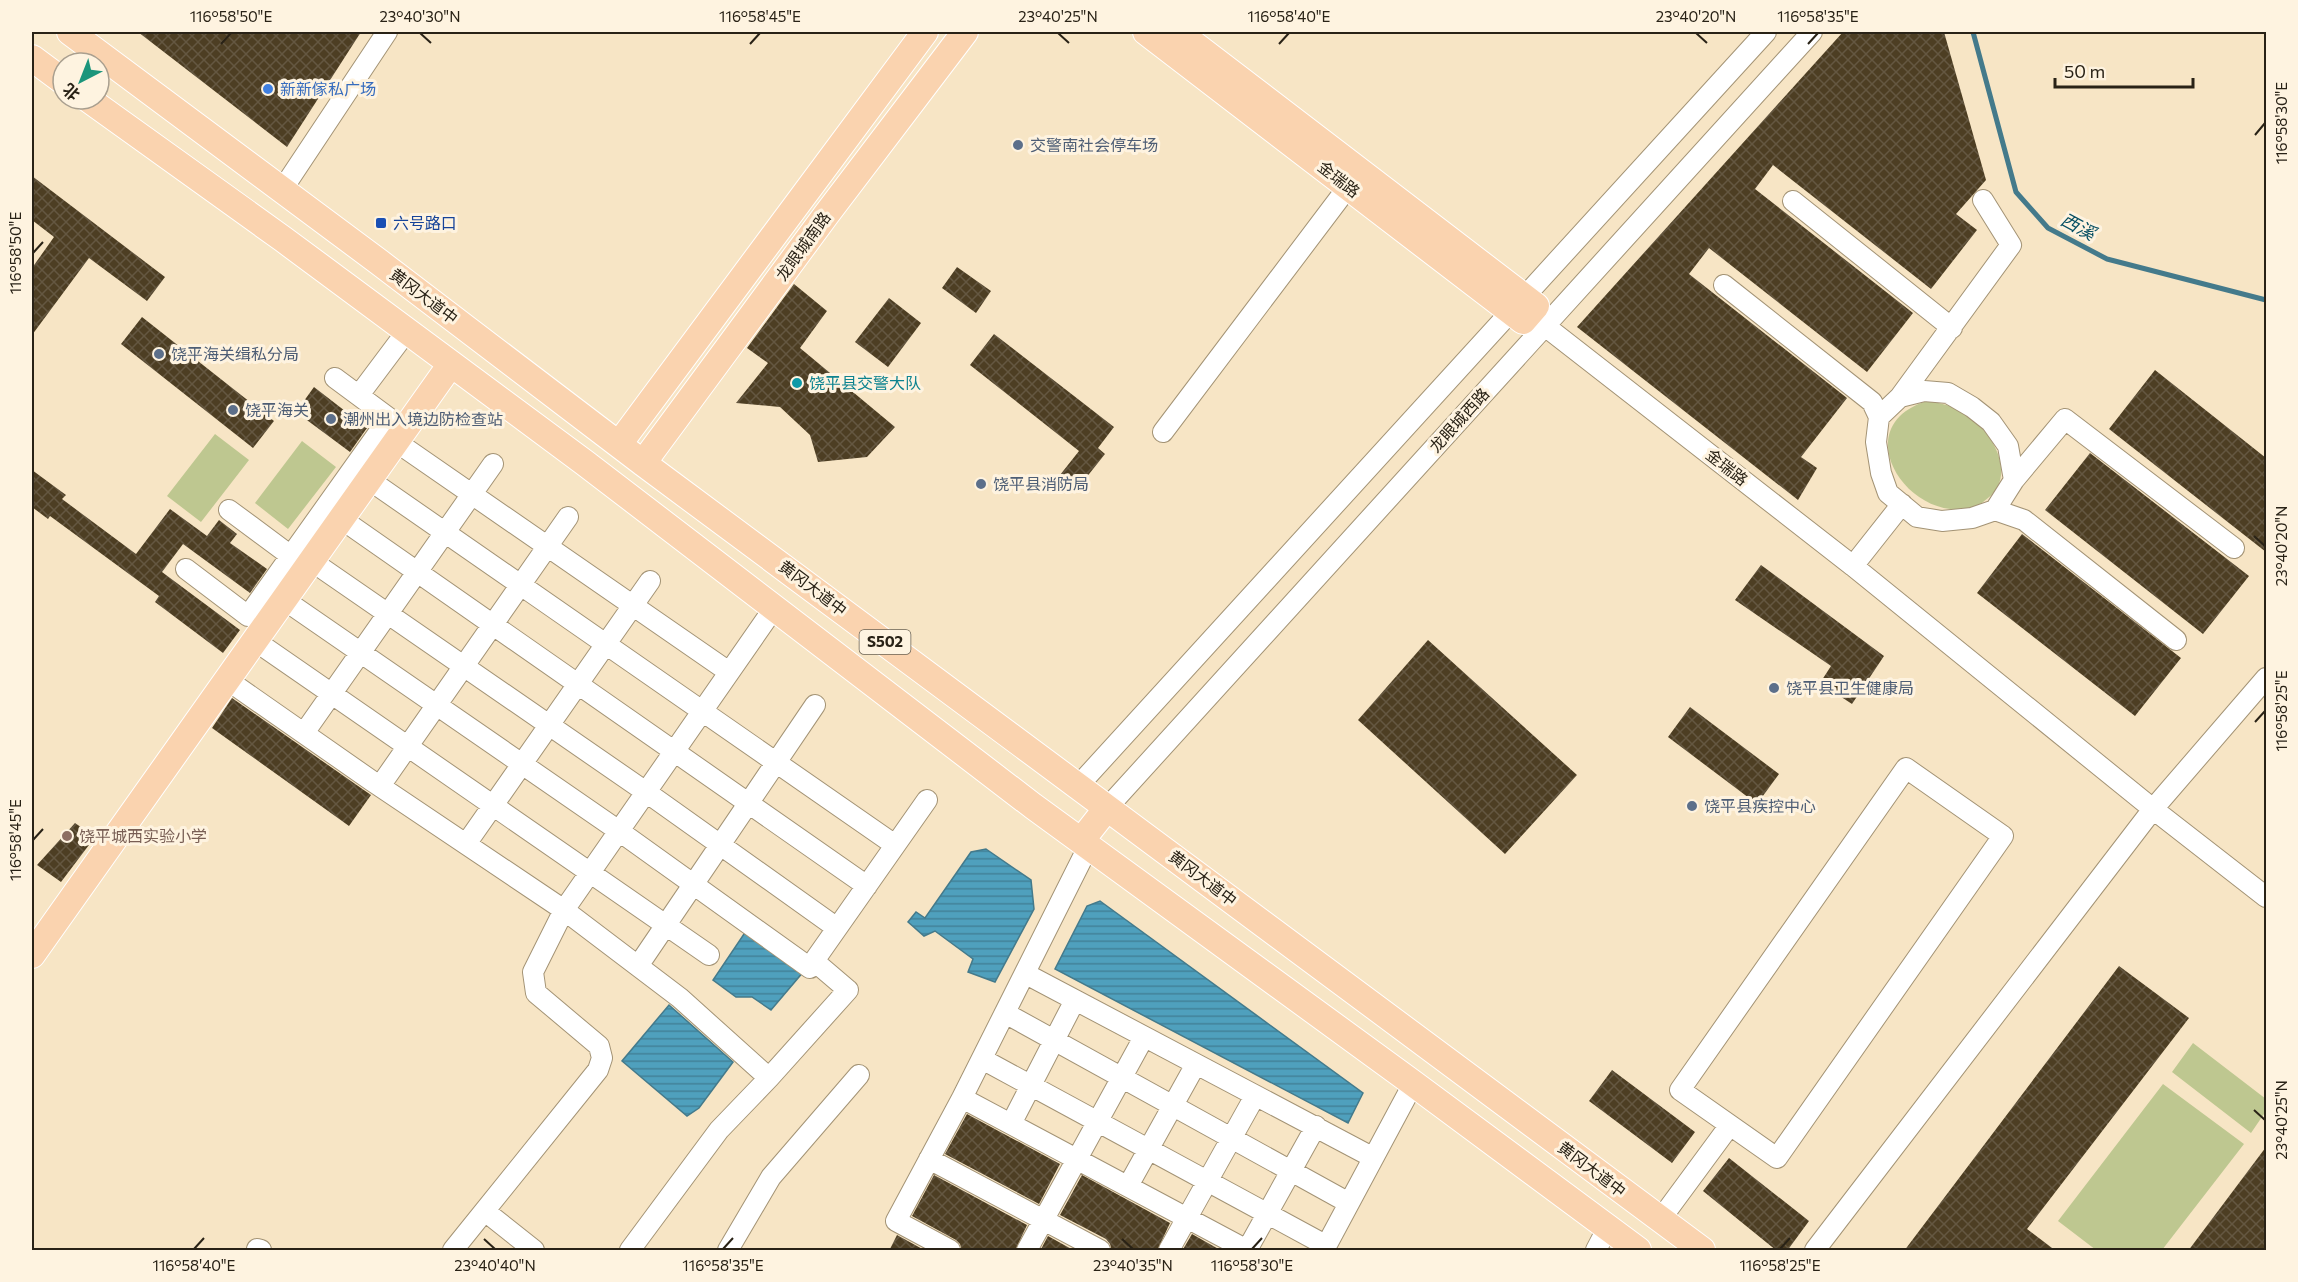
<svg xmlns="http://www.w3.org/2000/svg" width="2298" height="1282" font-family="Commissioner,'Noto Sans SC',sans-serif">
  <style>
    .green { fill: #bec790 }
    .water { fill: url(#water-rules); stroke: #447a8b; stroke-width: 1.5 }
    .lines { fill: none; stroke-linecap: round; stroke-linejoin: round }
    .stream { stroke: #447a8b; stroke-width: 5 }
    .building { fill: url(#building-cross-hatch) }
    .minor-casing { stroke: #a39375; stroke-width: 22 }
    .major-casing { stroke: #fff; stroke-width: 28 }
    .minor { stroke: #fff; stroke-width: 20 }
    .major { stroke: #fad3af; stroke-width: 26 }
    .ticks { fill: none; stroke: #292216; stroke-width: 2 }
    .shop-dot { fill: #3f7fe0; stroke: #fef3e0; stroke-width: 2 }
    .service-dot { fill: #5c6f8a; stroke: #fef3e0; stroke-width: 2 }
    .transit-dot { fill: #1a4fb4; stroke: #fef3e0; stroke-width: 2 }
    .culture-dot { fill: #0f9aa8; stroke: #fef3e0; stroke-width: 2 }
    .education-dot { fill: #8d6e63; stroke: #fef3e0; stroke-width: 2 }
    .labels { text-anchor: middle; stroke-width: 6; stroke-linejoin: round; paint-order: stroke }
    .shield { fill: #fef3e0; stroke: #696153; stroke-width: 1.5 }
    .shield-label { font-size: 15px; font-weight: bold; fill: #292216 }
    .shop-label { font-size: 16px; fill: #366cbe; stroke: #fef3e0; text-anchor: start }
    .service-label { font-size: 16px; fill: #4e5e75; stroke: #fef3e0; text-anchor: start }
    .street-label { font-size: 16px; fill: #292216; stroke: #fef3e0 }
    .transit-label { font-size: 16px; fill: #164399; stroke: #fef3e0; text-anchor: start }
    .culture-label { font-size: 16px; fill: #0d838f; stroke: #fef3e0; text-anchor: start }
    .education-label { font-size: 16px; fill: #785e54; stroke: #fef3e0; text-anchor: start }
    .water-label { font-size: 18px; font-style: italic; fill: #054e62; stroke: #fef3e0 }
    .neatline { fill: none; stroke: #292216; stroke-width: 2 }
    .ticks-label { font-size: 15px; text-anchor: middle; fill: #292216 }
  </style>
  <defs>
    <pattern id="water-rules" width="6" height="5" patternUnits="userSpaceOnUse" patternTransform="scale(1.5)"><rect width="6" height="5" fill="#4fa0bd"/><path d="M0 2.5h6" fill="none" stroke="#428299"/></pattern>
    <pattern id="building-cross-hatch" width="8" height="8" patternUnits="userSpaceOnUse" patternTransform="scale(1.5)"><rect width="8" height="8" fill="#4d3e23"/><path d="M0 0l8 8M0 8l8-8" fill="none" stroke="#645741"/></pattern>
  </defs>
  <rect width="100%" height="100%" fill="#f7e5c5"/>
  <path class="green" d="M1927,401c14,2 27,5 39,13 25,16 52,60 22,84 -4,3 -7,6 -11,8 -66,23 -134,-79 -50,-105z
    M215,434l34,26 -48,62 -34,-26z
    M302,441l34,26 -48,62 -33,-26z
    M2193,1043l73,56v12l-15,22 -79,-61z
    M2163,1084l81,60 -82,106h-66l-38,-29z"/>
  <path class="water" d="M986,849l45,31 3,29 -39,73 -27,-10 5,-13 -38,-28 -11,5 -16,-14 8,-10 9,6 46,-66z
    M1100,901l263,192 -15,30 -293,-154 32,-63z
    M748,928l56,43 -33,39 -19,-13h-16l-23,-17z
    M669,1005l64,57 -34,46 -12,8 -65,-55z"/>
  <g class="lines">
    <path class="stream" d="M1973,32l43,160 32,36 59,31 159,41"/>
  </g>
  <path class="building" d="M138,32h223l-74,115z
    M1843,32h101l42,148 -30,34 21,16 -46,59 -158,-124 -18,24 158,124 -46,59 -158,-124 -20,26 158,124 -46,59 16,11 -19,32 -221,-173z
    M32,176l133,101 -18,24 -58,-43 -57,77v-67l22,-31 -22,-17z
    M957,267l34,24 -15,22 -34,-25z
    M794,284l33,27 -27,37 95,79 -28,30 -49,5 -8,-27 -30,-28 -44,-4 32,-40 -21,-15z
    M889,298l32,25 -33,44 -33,-25z
    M142,317l132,104 -21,27 -132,-104z
    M994,334l120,93 -16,21 7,6 -27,34 -18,-13 19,-24 -109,-86z
    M2155,370l111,88v94l-157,-123z
    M314,387l53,41 -17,24 -54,-40z
    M2090,453l159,123 -46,58 -158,-124z
    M32,470l34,25 -4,4 74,55 34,-45 37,27 12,-16 18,14 -7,9 37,26 -17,24 -67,-49 -21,28 78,58 -17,23 -68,-51 4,-6 -109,-80 -2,3 -16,-12z
    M2022,534l159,124 -46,58 -158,-123z
    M1761,565l123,91 -32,48 -32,-21 11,-17 -96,-66z
    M1428,640l149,135 -72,79 -147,-134z
    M232,698l139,97 -22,31 -137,-98z
    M1690,707l89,67 -22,30 -89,-67z
    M75,823l20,14 -34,45 -24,-17z
    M2119,966l70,52 -162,211 29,22h-152z
    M1612,1070l83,62 -23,31 -83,-62z
    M967,1114l93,50 -21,40 -94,-50z
    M2266,1147v104h-78z
    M1729,1158l80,63 -22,30h-10l-74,-60z
    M934,1175l93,50 -12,26h-53l-2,-7 -4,-4 -44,-24z
    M1082,1175l88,48 -13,28h-45l-2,-7 -4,-5 -46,-24z
    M1192,1234l30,17h-40z
    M897,1235l29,16h-37z
    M1048,1236l27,15h-35z"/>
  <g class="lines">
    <defs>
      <path id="minor" d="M282,190l105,-158
        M1793,201l159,127
        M1724,285l148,117 7,15
        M1536,319l317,247 49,-62
        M1924,391l24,2 24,14 19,15 17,24 6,34 -19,30 -23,8 -30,3 -25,-4 -29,-24 -7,-20 -5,-31 3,-25 21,-20z
        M359,395l48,-64
        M1900,397l111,-152 -28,-45
        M1163,432l194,-257
        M395,441l334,231
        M368,479l527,366
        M2014,480l51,-61 169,129
        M229,510l62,46
        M1995,510l29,10 152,120
        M340,518l527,368
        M310,560l336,232 191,136
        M1853,566l300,243 113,88
        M186,569l62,47 141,-198 -54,-40
        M283,599l336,232 191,137 4,-7
        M254,640l455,315
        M226,679l146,102 192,129 116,88 89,80
        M304,733l189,-269
        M1906,768l97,68 -226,322 -97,-68z
        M380,786l188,-269
        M1078,786l688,-754
        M1107,808l705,-776
        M466,844l184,-263
        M638,966l177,-261
        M1026,974l346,183
        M1005,1013l344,190
        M982,1059l345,187
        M962,1098l285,152
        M1011,1124l64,-124
        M929,1159l171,91
        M1128,1186l68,-122
        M486,1212l48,38
        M1660,1220l70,-95
        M257,1249l4,1
        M453,1250l145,-180 4,-12 -3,-12 -63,-53 -3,-21 31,-62 210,-302
        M630,1250l89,-120 50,-52 79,-88 -34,-29 113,-161
        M728,1250l43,-73 88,-102
        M950,1250l-54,-29 66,-123 126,-251
        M1027,1250l117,-213
        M1169,1250l86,-154
        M1247,1250l69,-124
        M1324,1250l89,-166
        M1596,1250l12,-23
        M1815,1250l338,-441 113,-131"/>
      <path id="major" d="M70,32l309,230 264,201 1059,787
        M1146,32l377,289 13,-15 -358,-274
        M32,58l31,23
        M88,99l195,140 302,224 448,343 377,275 228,169
        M619,444l306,-412
        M643,463l183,-248 139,-183
        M1081,841l26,-33
        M32,955l419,-591"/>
    </defs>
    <use href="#minor" class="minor-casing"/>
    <use href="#major" class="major-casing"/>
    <use href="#minor" class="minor"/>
    <use href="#major" class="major"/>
  </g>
  <path class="ticks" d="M420,33l11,10M1058,33l11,10M1696,33l11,10M221,44l10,-11M750,44l10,-11M1279,44l10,-11M1808,44l10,-11M2255,135l10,-12M33,253l10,-11M2254,536l11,10M2255,722l10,-11M33,840l10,-11M2254,1110l11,10M484,1239l11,10M1122,1239l11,10M194,1249l10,-11M723,1249l10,-11M1252,1249l10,-11M1780,1249l10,-11"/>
  <circle class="shop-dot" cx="268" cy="89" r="6"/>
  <g class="service-dot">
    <circle cx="1018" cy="145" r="6"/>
    <circle cx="159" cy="354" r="6"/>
    <circle cx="233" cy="410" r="6"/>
    <circle cx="331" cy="419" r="6"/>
    <circle cx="981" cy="484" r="6"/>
    <circle cx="1774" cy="688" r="6"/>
    <circle cx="1692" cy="806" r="6"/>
  </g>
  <rect class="transit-dot" x="375" y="217" width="12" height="12" rx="3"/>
  <circle class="culture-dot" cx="797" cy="383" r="6"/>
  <circle class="education-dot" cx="67" cy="836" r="6"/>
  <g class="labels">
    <rect class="shield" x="859.5" y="630" width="51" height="24" rx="4.5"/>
    <g class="shield-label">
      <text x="885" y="647">S502</text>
    </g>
    <g class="shop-label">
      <text x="280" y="95">新新傢私广场</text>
    </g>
    <g class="service-label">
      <text x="1030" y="151">交警南社会停车场</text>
      <text x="171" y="360">饶平海关缉私分局</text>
      <text x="245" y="416">饶平海关</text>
      <text x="343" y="425">潮州出入境边防检查站</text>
      <text x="993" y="490">饶平县消防局</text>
      <text x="1786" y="694">饶平县卫生健康局</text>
      <text x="1704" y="812">饶平县疾控中心</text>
    </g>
    <g class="street-label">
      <text transform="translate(1339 179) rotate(38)" y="6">金瑞路</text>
      <text transform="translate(803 246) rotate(-54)" y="6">龙眼城南路</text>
      <text transform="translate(424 296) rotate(37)" y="6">黄冈大道中</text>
      <text transform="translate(1459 420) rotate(-48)" y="6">龙眼城西路</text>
      <text transform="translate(1727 467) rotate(38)" y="6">金瑞路</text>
      <text transform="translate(813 588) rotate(37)" y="6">黄冈大道中</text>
      <text transform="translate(1203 878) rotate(37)" y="6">黄冈大道中</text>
      <text transform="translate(1592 1169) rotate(37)" y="6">黄冈大道中</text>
    </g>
    <g class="transit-label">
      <text x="393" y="229">六号路口</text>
    </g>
    <g class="culture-label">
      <text x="809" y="389">饶平县交警大队</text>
    </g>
    <g class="education-label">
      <text x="79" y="842">饶平城西实验小学</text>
    </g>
    <g class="water-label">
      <text transform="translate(2078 227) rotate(28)" y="6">西溪</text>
    </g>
  </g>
  <rect width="2298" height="1282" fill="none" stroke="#fef3e0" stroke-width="66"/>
  <g transform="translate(81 81) rotate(222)"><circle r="28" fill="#fef3e0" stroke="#a99f8f" stroke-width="1.5"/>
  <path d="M0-4.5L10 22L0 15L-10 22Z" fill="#1c957b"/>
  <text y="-9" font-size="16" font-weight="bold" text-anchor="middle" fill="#292216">北</text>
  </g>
  <path d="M2055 78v9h138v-9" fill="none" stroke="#292216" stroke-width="3"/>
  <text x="2064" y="78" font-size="18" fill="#292216" stroke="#fef3e0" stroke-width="4.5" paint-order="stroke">50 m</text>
  <rect x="33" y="33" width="2232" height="1216" class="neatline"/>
  <g class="ticks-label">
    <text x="231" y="22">116°58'50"E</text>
    <text x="420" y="22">23°40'30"N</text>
    <text x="760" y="22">116°58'45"E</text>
    <text x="1058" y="22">23°40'25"N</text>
    <text x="1289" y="22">116°58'40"E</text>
    <text x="1696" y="22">23°40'20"N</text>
    <text x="1818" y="22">116°58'35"E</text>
    <text transform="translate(2282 123) rotate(-90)" y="5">116°58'30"E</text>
    <text transform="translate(16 253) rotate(-90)" y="5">116°58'50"E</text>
    <text transform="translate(2282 546) rotate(-90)" y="5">23°40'20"N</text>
    <text transform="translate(2282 711) rotate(-90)" y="5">116°58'25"E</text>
    <text transform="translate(16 840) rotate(-90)" y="5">116°58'45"E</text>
    <text transform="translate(2282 1120) rotate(-90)" y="5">23°40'25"N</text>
    <text x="194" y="1271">116°58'40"E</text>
    <text x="495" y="1271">23°40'40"N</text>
    <text x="723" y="1271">116°58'35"E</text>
    <text x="1133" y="1271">23°40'35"N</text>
    <text x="1252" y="1271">116°58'30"E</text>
    <text x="1780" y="1271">116°58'25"E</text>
  </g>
</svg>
